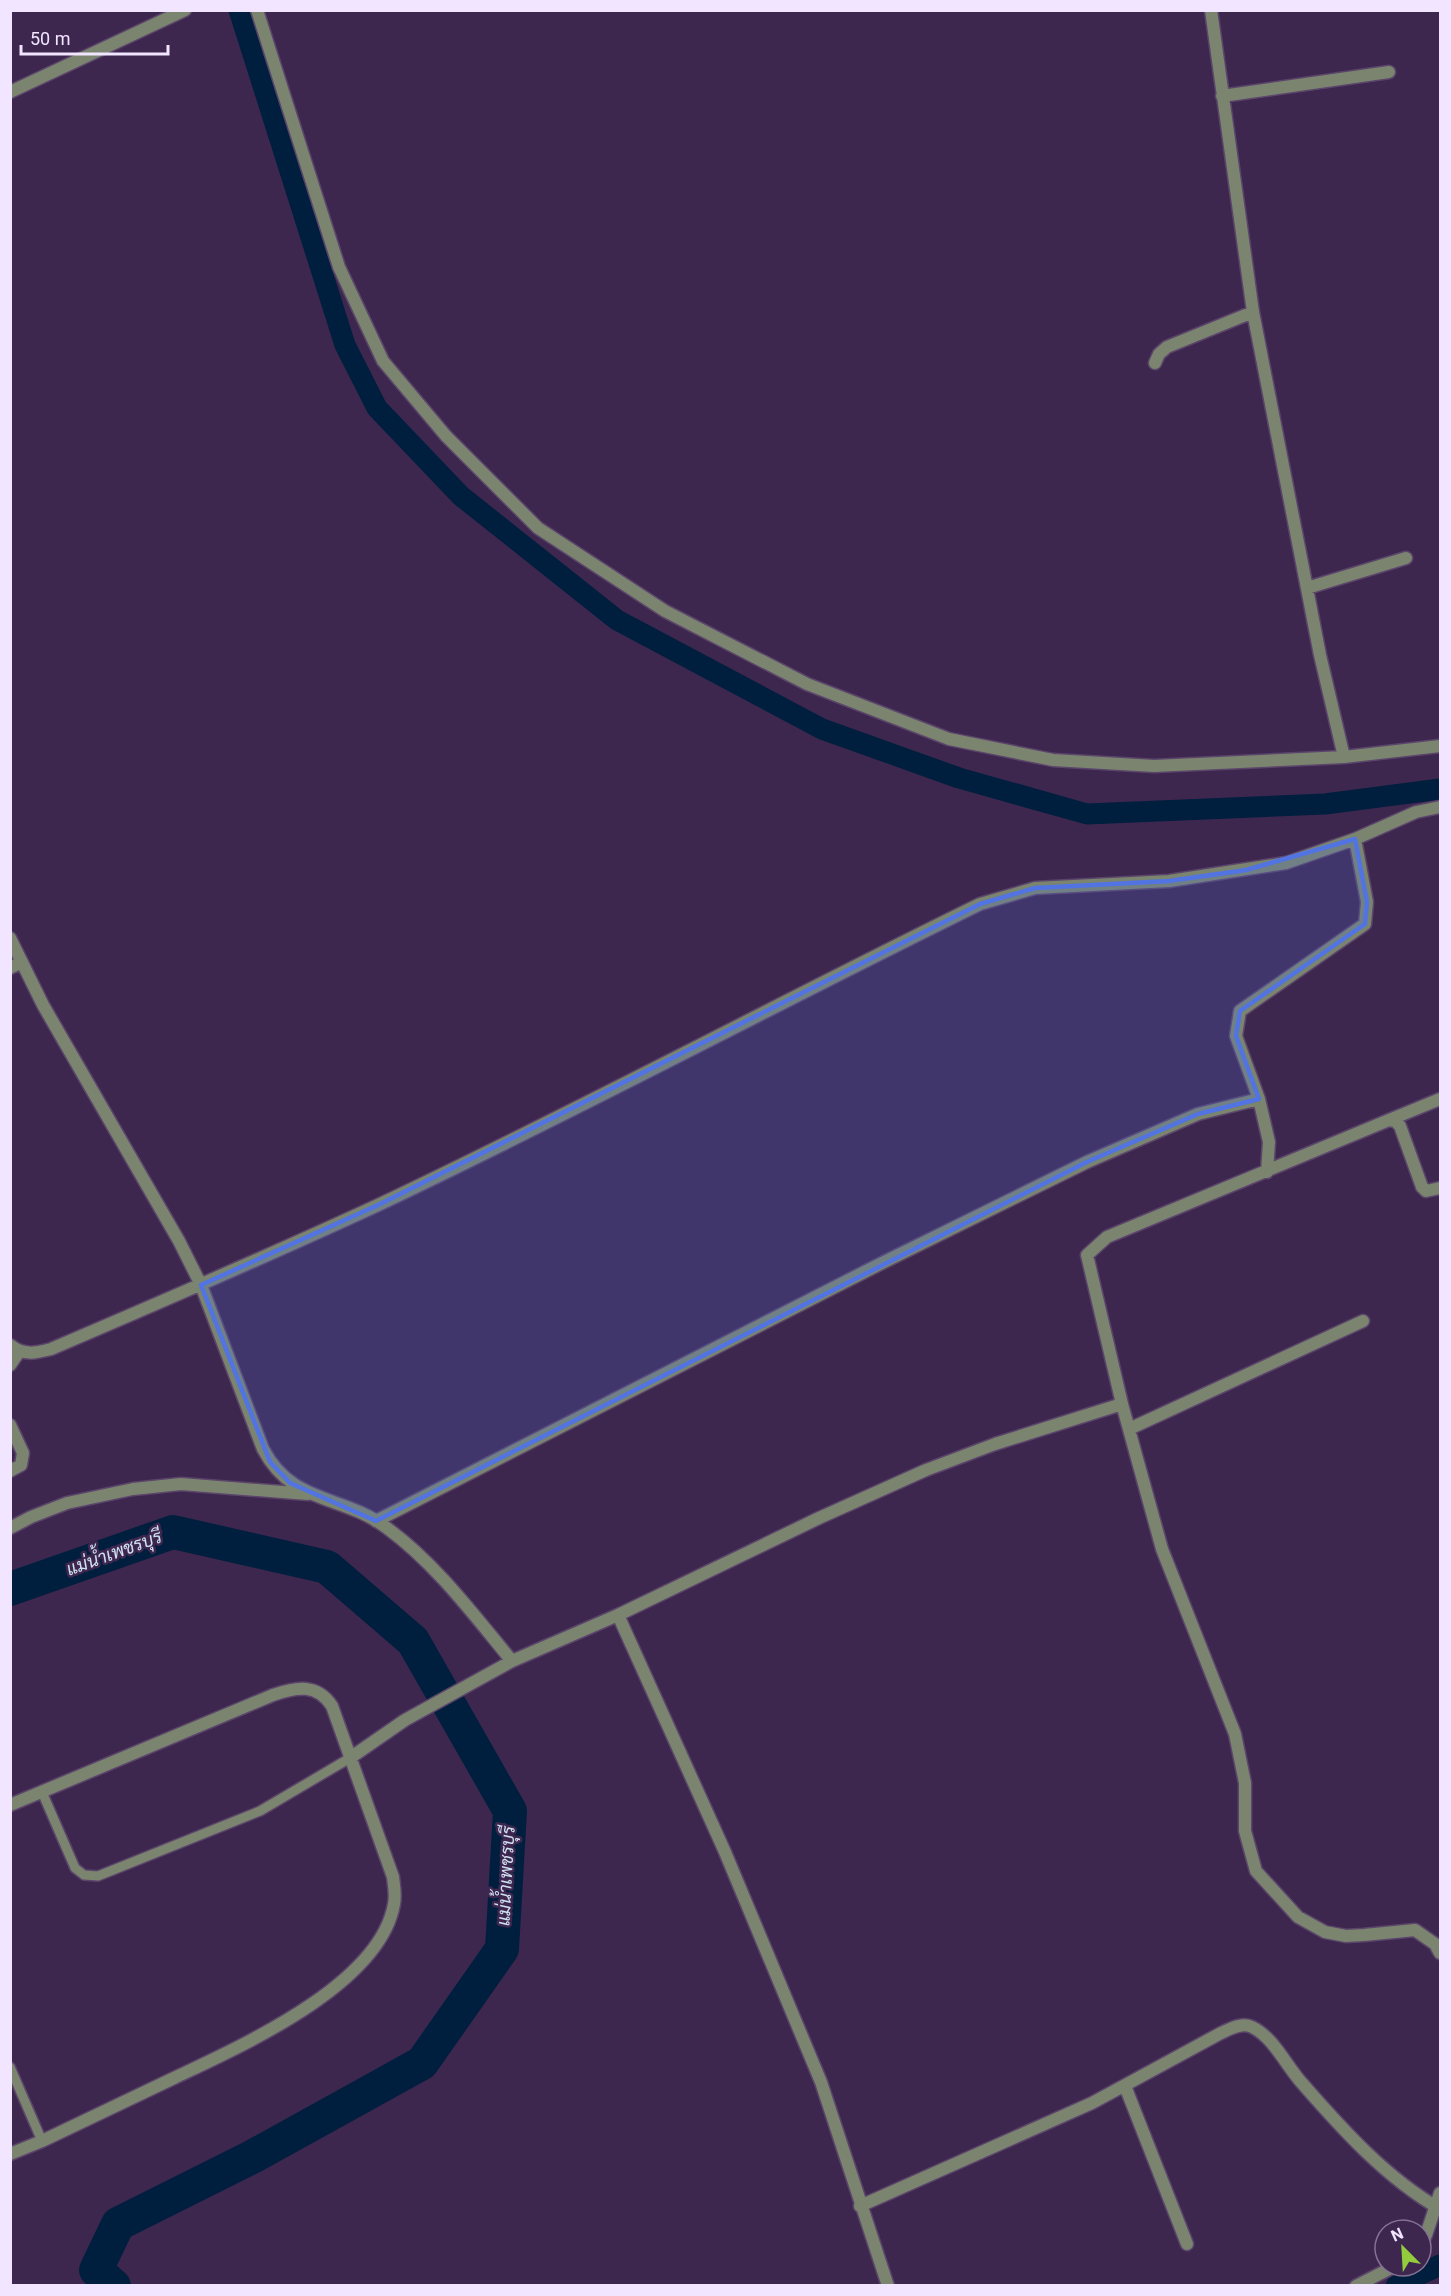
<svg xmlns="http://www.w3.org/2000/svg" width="1451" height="2296" font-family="Roboto,Sarabun,sans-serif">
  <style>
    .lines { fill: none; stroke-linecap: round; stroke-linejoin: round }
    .canal { stroke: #001f3e; stroke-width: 21 }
    .river { stroke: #001f3e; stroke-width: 34 }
    .service-casing { stroke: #5b456b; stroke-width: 12 }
    .minor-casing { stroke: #5b456b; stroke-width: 15 }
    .service { stroke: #7a846f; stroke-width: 9 }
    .minor { stroke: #7a846f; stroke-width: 12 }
    .marked { fill: #5274e2; fill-opacity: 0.2; stroke: #5274e2; stroke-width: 4.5; stroke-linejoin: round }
    .labels { text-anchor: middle; stroke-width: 5; stroke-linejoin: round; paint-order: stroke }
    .water-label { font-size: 18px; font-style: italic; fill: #cfe0f1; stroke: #3e274f }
  </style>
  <rect width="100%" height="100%" fill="#3e274f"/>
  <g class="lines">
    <path class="canal" d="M239,10l106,335 32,63 84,88 156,124 205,109 137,49 128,36 238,-10 115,-15
      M1396,2286l44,-21"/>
    <path class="river" d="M10,1589l163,-57 154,35 86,74 97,170 -8,138 -80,114 -170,94 -134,67 -22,46 18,16"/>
    <defs>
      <path id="service" d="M42,1792l33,76 9,7 14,1 162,-65 90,-53
        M10,2067l32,74"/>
      <path id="minor" d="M257,10l82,257 44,94 63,75 92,92 127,83 142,73 142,55 104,21 101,6 190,-9 96,-11
        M1211,10l42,302 67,343 24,102
        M10,92l175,-82
        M1222,96l167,-24
        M1155,363l4,-9 8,-7 86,-35
        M1307,588l99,-30
        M10,938l33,67 136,236 22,44 62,164c29,56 79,45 124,79 49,36 86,86 125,133
        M10,968l12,-6
        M1389,1120l51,-21
        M1267,1172l2,-30 -10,-43 -23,-63 4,-25 125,-87 2,-22 -12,-63
        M1440,1188l-14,3 -4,-4 -22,-61 -5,-5 -6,-1 -282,117 -20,18 35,149 40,145 73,185 10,49v48l11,40 42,46 27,15 21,4 18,-1 51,-5 20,14 5,9
        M10,1345c14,11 25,8 41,4 110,-47 219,-94 327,-144 203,-96 400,-202 602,-301l55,-16 134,-7 117,-18 69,-24 61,-27 24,-5
        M10,1365l9,-13
        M10,1425l13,28 -2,12 -11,6
        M1129,1429l234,-108
        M376,1521l506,-258 205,-101 111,-48 61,-15
        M10,1528l21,-11 36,-14 66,-14 48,-5 127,10
        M618,1615l107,237 96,230 67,204
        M350,1758l55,-38 107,-59 106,-46 201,-97 107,-48 69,-26 127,-40
        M10,1805l263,-110c23,-8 44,-12 59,11l61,171c1,9 3,18 1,27 -14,81 -153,142 -220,174 -44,21 -88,42 -132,63l-32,13
        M1125,2086l62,158
        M860,2206l232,-103 129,-70c9,-4 21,-11 31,-6 21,10 34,38 49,55 41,47 85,96 139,127
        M1421,2245l5,-10 14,-42
        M1356,2286l39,-20"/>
    </defs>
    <use href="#service" class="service-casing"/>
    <use href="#minor" class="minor-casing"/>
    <use href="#service" class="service"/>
    <use href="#minor" class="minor"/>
  </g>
  <path class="marked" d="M1355,839l12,63 -2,22 -125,87 -4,25 23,63 -61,15 -111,48 -711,359 -86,-38 -20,-21 -69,-177 177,-80 602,-301 55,-16 134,-7 77,-11z"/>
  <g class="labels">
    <g class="water-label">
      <text transform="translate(114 1553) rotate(-20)" y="6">แม่น้ำเพชรบุรี</text>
      <text transform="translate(506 1876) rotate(-87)" y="6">แม่น้ำเพชรบุรี</text>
    </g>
  </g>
  <rect width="1451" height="2296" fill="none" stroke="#f2e5ff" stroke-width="24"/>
  <g transform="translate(1403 2248) rotate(336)"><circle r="28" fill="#3e274f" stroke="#867395" stroke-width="1.5"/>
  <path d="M0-4.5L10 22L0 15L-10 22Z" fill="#93cd3d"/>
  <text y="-9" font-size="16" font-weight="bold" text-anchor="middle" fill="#f2e5ff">N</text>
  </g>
  <path d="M21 45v9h147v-9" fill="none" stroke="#f2e5ff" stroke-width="3"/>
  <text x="30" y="45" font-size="18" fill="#f2e5ff" stroke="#3e274f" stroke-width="4.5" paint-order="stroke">50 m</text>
</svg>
